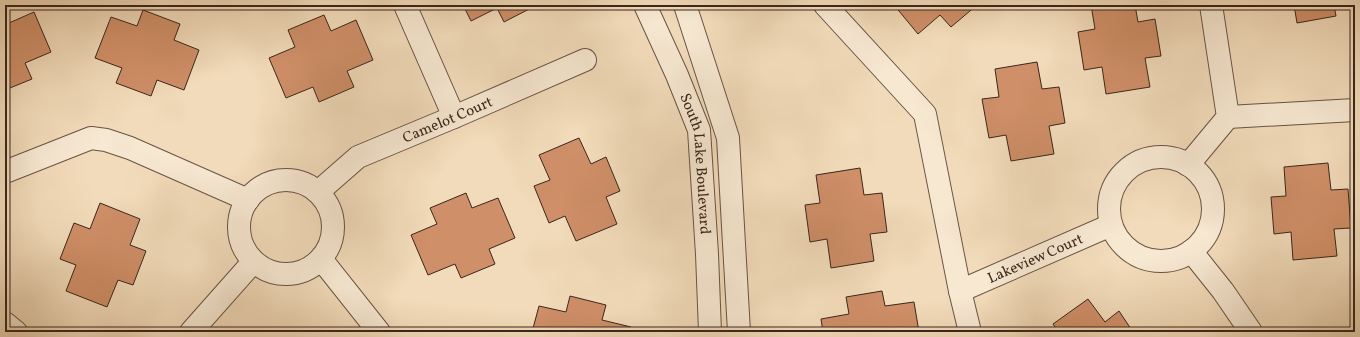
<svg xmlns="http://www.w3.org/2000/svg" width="1360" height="337" font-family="Vollkorn,serif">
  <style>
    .building { fill: #cf8f68; stroke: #3a261c }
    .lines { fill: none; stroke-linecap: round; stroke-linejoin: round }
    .minor-casing { stroke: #685344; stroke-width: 24 }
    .minor { stroke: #f7e8d2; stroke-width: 22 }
    .labels { text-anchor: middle; stroke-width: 4; stroke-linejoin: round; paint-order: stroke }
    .street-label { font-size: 15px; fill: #3a261c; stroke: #f7e8d2 }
  </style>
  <rect width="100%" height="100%" fill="#f2dbba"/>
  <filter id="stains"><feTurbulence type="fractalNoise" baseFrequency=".005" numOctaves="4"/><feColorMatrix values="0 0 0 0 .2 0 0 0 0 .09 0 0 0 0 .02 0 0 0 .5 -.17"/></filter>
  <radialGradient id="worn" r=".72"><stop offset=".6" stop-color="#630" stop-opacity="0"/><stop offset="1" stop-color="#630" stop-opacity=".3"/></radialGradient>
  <path class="building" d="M463,5h74l-33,17 -7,-14 -26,13z
    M894,5h83l-26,22 -11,-12 -22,19z
    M1091,5h44l3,17 17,-3 6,37 -16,2 5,29 -44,7 -4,-27 -18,3 -6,-38 17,-3z
    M1294,5h40l2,11 -39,7z
    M143,10l37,14 -6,16 25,10 -15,40 -27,-10 -6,16 -35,-13 6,-15 -27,-10 16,-41 26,9z
    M34,12l17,40 -26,11 7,16 -27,11v-76l4,9z
    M324,15l7,16 25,-11 17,40 -26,11 7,16 -35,15 -6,-15 -27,11 -17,-40 26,-11 -7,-17z
    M1037,62l5,27 17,-2 6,36 -16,3 5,28 -43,7 -5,-26 -17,3 -7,-39 17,-2 -4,-28z
    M579,138l12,26 15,-7 14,34 -14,6 11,27 -41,17 -11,-25 -16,7 -15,-37 16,-6 -11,-25z
    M1328,163l3,27 17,-1 3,39 -17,1 3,27 -44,4 -2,-28 -17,2 -3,-37 15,-1 -2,-29z
    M860,168l4,27 18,-2 5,39 -17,2 4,27 -43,7 -4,-29 -17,3 -5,-37 15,-2 -4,-28z
    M466,193l6,15 26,-10 17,40 -26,11 6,15 -34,14 -6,-14 -27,11 -17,-40 26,-11 -7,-16z
    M100,203l40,16 -10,26 16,6 -13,34 -15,-5 -11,27 -41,-16 10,-26 -16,-6 14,-36 16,6z
    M882,291l3,15 29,-4 5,30h-96l-2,-13 28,-5 -3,-17z
    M570,296l36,9 -4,15 29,7 -2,5h-97l7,-26 27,6z
    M1088,299l17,23 14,-11 14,21h-75l-5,-8z"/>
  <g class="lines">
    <defs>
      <g id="minor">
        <path d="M405,5l49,112"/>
        <path id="s1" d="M645,5l32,70 22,55 8,124 3,78"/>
        <path d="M685,5l43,133 11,194"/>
        <path d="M825,5l100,109 35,177 10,41"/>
        <path d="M1228,117l127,-7"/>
        <circle cx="1161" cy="209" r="52"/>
        <path d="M1188,165l40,-48 -17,-112"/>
        <path d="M5,172l86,-34 15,2 24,8 118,52"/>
        <circle cx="286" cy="227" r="47"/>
        <path id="s2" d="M318,192l40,-35 96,-40 131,-57"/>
        <path d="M1191,251l32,40 28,41"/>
        <path d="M321,259l58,73"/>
        <path id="s3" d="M960,291l151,-66"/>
        <path d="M5,323l11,9"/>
        <path d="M191,332l62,-70"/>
      </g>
    </defs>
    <use href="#minor" class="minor-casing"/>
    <use href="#minor" class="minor"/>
  </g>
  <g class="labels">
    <g class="street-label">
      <text dy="5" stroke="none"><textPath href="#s2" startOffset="150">Camelot Court</textPath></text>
      <text dy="5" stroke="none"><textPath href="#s1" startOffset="169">South Lake Boulevard</textPath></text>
      <text dy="5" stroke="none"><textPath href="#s3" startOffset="82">Lakeview Court</textPath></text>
    </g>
  </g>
  <rect width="1360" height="337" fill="none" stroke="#f2dbba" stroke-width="20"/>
  <rect x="6" y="6" width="1348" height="325" fill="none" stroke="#3a261c" stroke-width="2"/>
  <rect x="10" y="10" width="1340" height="317" fill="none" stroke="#3a261c"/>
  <rect width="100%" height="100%" filter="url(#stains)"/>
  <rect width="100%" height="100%" fill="url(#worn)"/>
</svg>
